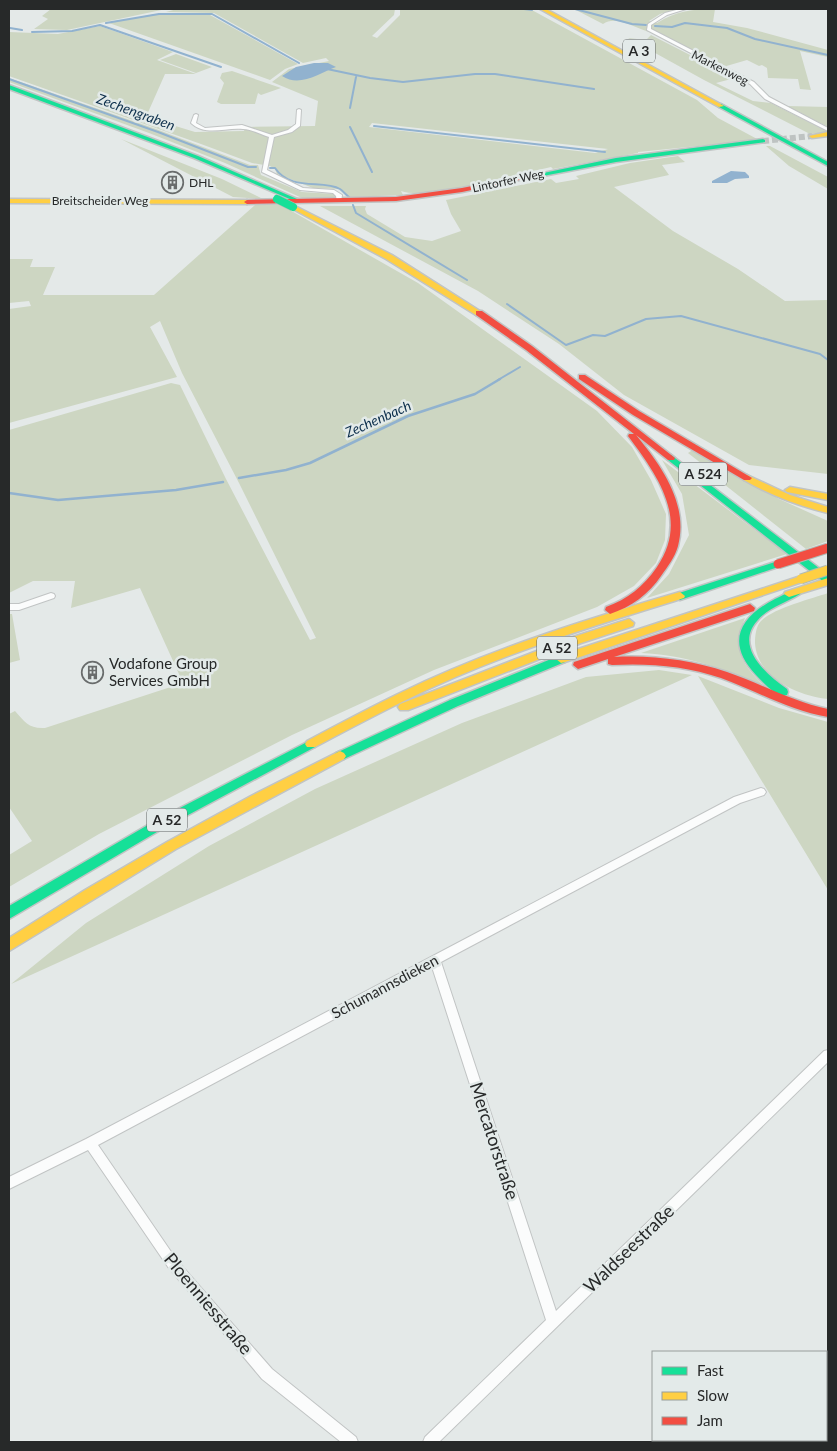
<svg xmlns="http://www.w3.org/2000/svg" width="837" height="1451" font-family="Lato,sans-serif">
  <style>
    .green { fill: #cdd6c2; fill-rule: evenodd }
    .water { fill: #91b2cf }
    .lines { fill: none; stroke-linecap: round; stroke-linejoin: round }
    .stream-far1 { stroke: #91b2cf; stroke-width: 2 }
    .stream { stroke: #91b2cf; stroke-width: 2.5 }
    .secondary-tunnel { stroke: #bec3c2; stroke-width: 6; stroke-dasharray: 6 3; stroke-linecap: butt }
    .street-casing { stroke: #c1c4c4; stroke-width: 2 }
    .fast-casing { stroke: #c1c4c4; stroke-width: 3 }
    .slow-casing { stroke: #c1c4c4; stroke-width: 3 }
    .jam-casing { stroke: #c1c4c4; stroke-width: 3 }
    .street { fill: #fbfcfc; fill-rule: evenodd }
    .fast { fill: #16e098; fill-rule: evenodd }
    .slow { fill: #ffcf43; fill-rule: evenodd }
    .jam { fill: #f24e42; fill-rule: evenodd }
    .fast-bridge-casing { stroke: #b0bbb5; stroke-width: 9; stroke-linecap: butt }
    .slow-bridge-casing { stroke: #b0bbb5; stroke-width: 11; stroke-linecap: butt }
    .jam-bridge-casing { stroke: #b0bbb5; stroke-width: 11; stroke-linecap: butt }
    .fast-bridge { stroke: #16e098; stroke-width: 8 }
    .slow-bridge { stroke: #ffcf43; stroke-width: 9 }
    .jam-bridge { stroke: #f24e42; stroke-width: 9 }
    .labels { text-anchor: middle; stroke-width: 5; stroke-linejoin: round; paint-order: stroke }
    .far-street-label { font-size: 12px; fill: #272929; stroke: #e3eae9 }
    .far-poi-label { font-size: 12px; fill: #272929; stroke: #e3eae9; text-anchor: start }
    .shield { fill: #e3eae9; stroke: #5f6363; stroke-width: 1 }
    .shield-label { font-size: 14px; font-weight: bold; fill: #272929 }
    .far-water-label { font-size: 14px; font-style: italic; fill: #0d2f4c; stroke: #e3eae9 }
    .poi-label { font-size: 15px; fill: #272929; stroke: #e3eae9; text-anchor: start }
    .street-label { font-size: 15px; fill: #272929; stroke: #e3eae9 }
    .near-street-label { font-size: 18px; fill: #272929; stroke: #e3eae9 }
  </style>
  <rect width="100%" height="100%" fill="#e4e9e8"/>
  <path class="green" d="M51,9h115l-99,21 -33,-1 14,-10 -6,-3z
    M177,9h218l-1,6 -22,21 5,2 23,-23v-6h130l167,91 21,18 41,22 -121,12v1l-85,16 -2,-2c-34,7 -121,34 -150,24l2,4 -54,2 -9,-8 -27,-1 -36,-14 -2,-5 -5,-3 -18,-3 -51,-19 -192,-68v-44l49,2 42,-8 73,26 -16,8 39,14h-31l-19,43 49,15 49,-1 1,-4 70,-1 3,-25 -46,-19 17,-13 40,-8 -3,-3 -23,5 -89,-50 -48,-1zM372,123l236,26 -13,4 -226,-26z
    M574,9h104l-18,5 -11,7 8,2c19,-12 36,-14 58,-14l-2,13 34,6 81,22v7l-28,-6 11,39 -11,-1 -2,-10 -30,-1 -1,-10 -5,-3 -3,1 -12,-6 -24,7 -66,-34c-16,0 -39,-20 -54,-9z
    M155,14l55,1 88,49 -13,5 -15,11 -161,-57z
    M651,35l84,43 -19,5 37,18 18,2 57,29 -18,2 -106,-54 -76,-42 18,2z
    M176,54l36,13 -16,6 -36,-13z
    M232,71l49,17 -20,7 -3,-2 -3,11h-34l-4,-2 7,-19 -4,-5 2,-5z
    M9,78l147,51 94,36h8l3,10 41,17 32,2 3,4h-35l-77,-35 -76,-30 -140,-51z
    M787,106l41,1v20z
    M121,139l101,40 41,20 -30,-2z
    M766,146h4l58,31v12l-39,-23z
    M678,156l7,6 -23,3 7,10 -55,12 59,44 65,38 47,32 43,-1v174l-79,-9 -125,-70 -65,-51 -81,-53 -158,-85h46l-1,3 2,5 38,23 27,4 29,-10 -10,-17 -5,-14 105,-21 5,4 23,-4 -3,-3 54,-13z
    M255,205h26l137,78 179,128 35,36 19,33 15,34 -1,26 -9,23 -22,23 -37,21 -163,63 -142,65 -193,99 -90,53v-32l23,-14 -23,-34v-93l6,-3c10,11 14,18 30,17l138,-45 -43,-95 -69,20 4,-27h-42l-24,12v-163l162,-47 9,2 46,94 84,161 6,-2 -77,-155 -57,-110 -22,-52 -10,6 27,50 -168,46v-114l22,-3 -2,-5 -20,2v-44h24l-3,8h25l-12,28h111z
    M694,449l85,50 49,22v20l-22,8 -91,-72 1,-2 -28,-22z
    M662,460l125,94 -140,44 22,-24 20,-39 -7,-41z
    M828,593v106c-30,-3 -71,-21 -73,-56 0,-7 1,-17 6,-22 13,-13 50,-22 67,-28z
    M9,614h3l8,46 -11,3z
    M745,618c-13,33 -3,46 20,69 -40,-18 -79,-32 -124,-34z
    M659,670l33,5 -681,309 75,-61 123,-77 106,-57 147,-66 124,-46z
    M698,676l81,32 49,14v168z"/>
  <path class="water" d="M314,63h14l8,4c-17,6 -36,21 -54,9l14,-9z
    M731,171l14,1 4,4v2l-14,1 -8,4h-15v-2z"/>
  <g class="lines">
    <path class="stream-far1" d="M524,9l8,1
      M575,9l57,15 14,1
      M106,23l53,-9h53l87,49
      M655,26l17,1 13,-4 42,5 28,11 73,16
      M10,28l12,2
      M32,32l40,-1 28,-6 121,42
      M327,69l43,9 33,4 72,-8h20l99,15
      M9,79l149,53 90,35h8
      M350,108l6,-31
      M374,126l231,26
      M350,127l22,45
      M270,168h5c16,24 48,11 65,21 3,2 6,6 9,8
      M353,205l3,8 111,67
      M507,304l59,41 27,-10 12,1 41,-17 35,-3 139,38 8,6
      M498,380l22,-13"/>
    <path class="stream" d="M239,478l47,-8 24,-7 98,-47 67,-22 25,-15
      M9,493l49,7 118,-10 47,-8"/>
    <path class="secondary-tunnel" d="M763,141l49,-5"/>
    <defs>
      <path id="street" d="M680,9h6l-19,6 -16,10v4l103,53 15,15 59,31v3l-63,-32 -15,-15 -103,-54 1,-6 17,-11z
        M299,109l2,1 -1,16 -8,6 -18,5 -7,33 36,18 31,2 8,5 -1,7h-4l-1,-6 -3,-3 -33,-3 -38,-18 7,-35c-8,-2 -17,-8 -26,-8 -18,-2 -37,8 -52,-6l3,-8 2,-1 2,1 -2,8 9,5 37,-3 30,10 16,-5 8,-6 1,-14z
        M51,593l3,1 1,2 -1,2 -35,12h-10v-6h10z
        M761,788l3,1 2,3 -2,3 -24,8 -299,159 115,349 268,-260 4,-1v12l-389,380h-16l2,-5 121,-117 -114,-353 -334,178 78,114 96,110 84,68 2,5h-17l-79,-63 -94,-112 -80,-117 -79,39v-12l77,-38 648,-342z"/>
      <path id="fast" d="M9,85l189,71 99,43 -5,1 -98,-42 -185,-69z
        M721,104l107,58v4l-109,-59 -1,-1z
        M763,139l2,1v2l-149,20 -94,18 -3,-2 97,-20z
        M671,455l157,120v8l-4,-1 -156,-122v-4z
        M778,561l3,1 2,2 -2,2 -101,34 -5,-4 1,-2z
        M796,589l4,1 1,2 -1,2c-14,9 -33,14 -43,27 -23,26 10,54 30,68l1,3 -1,3 -4,1c-11,-3 -20,-14 -27,-21 -31,-33 -16,-58 19,-76 7,-3 14,-8 21,-10z
        M561,655l5,4 -1,3 -107,44 -114,53h-8l-2,-3 2,-3 114,-53z
        M311,740l4,1 2,3 -2,3 -153,82 -153,90v-13l144,-84z"/>
      <path id="slow" d="M540,9h6l178,97 -5,1z
        M828,132v4l-16,2 -3,-2z
        M9,199l238,1 3,2 -3,2 -238,-1z
        M293,205l99,50 91,58 -7,2 -90,-56 -95,-51v-2z
        M747,475l43,20 38,12v6c-29,-7 -58,-18 -84,-33l-2,-2z
        M790,487l38,7v6l-41,-8 -2,-2z
        M801,576l5,3 -1,2 -240,81 -4,1 -5,-4 1,-3z
        M828,578v7l-39,12 -5,-3 1,-2z
        M680,592l5,4 -1,2c-94,29 -190,58 -278,102 -31,15 -61,31 -91,47h-8l-2,-3 2,-3c30,-16 60,-32 91,-47 90,-44 186,-74 282,-102z
        M629,619l5,4 -1,3 -52,17 -173,67h-8l-2,-3 2,-3 173,-67z
        M340,751l4,2 2,3 -2,3 -168,90 -167,102v-13l76,-48 82,-48 84,-46z"/>
      <path id="jam" d="M522,176l2,1v2l-62,13 -66,9 -149,3 -3,-2 3,-2 149,-3 66,-9z
        M476,311h6l50,35 143,112 -1,2h-6l-32,-25c25,30 53,69 42,111 -3,11 -10,20 -17,30 -12,18 -30,31 -51,38l-5,-4 1,-3c22,-8 37,-20 51,-40 33,-48 0,-92 -29,-131l1,-2h5l-108,-84 -50,-35z
        M579,375h6l54,36 113,67 -2,2h-6l-111,-65 -54,-36z
        M750,604l5,4 -1,3 -140,46c39,-2 77,3 113,15 35,12 66,30 101,37v8c-38,-6 -71,-26 -107,-39 -35,-12 -72,-15 -109,-13l-4,-1v-5l-30,10 -5,-4 1,-3z"/>
    </defs>
    <use href="#street" class="street-casing"/>
    <use href="#fast" class="fast-casing"/>
    <use href="#slow" class="slow-casing"/>
    <use href="#jam" class="jam-casing"/>
    <use href="#street" class="street"/>
    <use href="#fast" class="fast"/>
    <use href="#slow" class="slow"/>
    <use href="#jam" class="jam"/>
    <defs>
      <path id="fast-bridge" d="M277,199l16,8"/>
      <path id="slow-bridge" d="M801,579l27,-9"/>
      <path id="jam-bridge" d="M778,564l50,-16"/>
    </defs>
    <use href="#fast-bridge" class="fast-bridge-casing"/>
    <use href="#slow-bridge" class="slow-bridge-casing"/>
    <use href="#jam-bridge" class="jam-bridge-casing"/>
    <use href="#fast-bridge" class="fast-bridge"/>
    <use href="#slow-bridge" class="slow-bridge"/>
    <use href="#jam-bridge" class="jam-bridge"/>
  </g>
  <defs>
    <symbol id="building-ring" viewBox="-11 -11 22 22"><circle r="9.5" fill="#e3eae9" stroke="#696c6c" stroke-width="1.5"/><path d="M-4-6H4V6H1V3H-1V6H-4ZM-2.5-4.3h1.7v1.8h-1.7ZM.8-4.3h1.7v1.8H.8ZM-2.5-1h1.7V.8h-1.7ZM.8-1h1.7V.8H.8Z" fill="#696c6c"/></symbol>
  </defs>
  <g fill-rule="evenodd">
    <use href="#building-ring" x="160" y="170" width="25" height="25"/>
    <use href="#building-ring" x="80" y="660" width="25" height="25"/>
  </g>
  <g class="labels">
    <g class="far-street-label">
      <text transform="translate(720 68) rotate(27)" y="4">Markenweg</text>
      <text transform="translate(508 181) rotate(-12)" y="4">Lintorfer Weg</text>
      <text x="100" y="205">Breitscheider Weg</text>
    </g>
    <g class="far-poi-label">
      <text x="189" y="187">DHL</text>
    </g>
    <g class="shield">
      <rect x="623" y="39.5" width="32" height="23" rx="4"/>
      <rect x="679" y="462.5" width="48" height="23" rx="4"/>
      <rect x="537" y="636.5" width="40" height="23" rx="4"/>
      <rect x="147" y="808.5" width="40" height="23" rx="4"/>
    </g>
    <g class="shield-label">
      <text x="639" y="56">A 3</text>
      <text x="703" y="479">A 524</text>
      <text x="557" y="653">A 52</text>
      <text x="167" y="825">A 52</text>
    </g>
    <g class="far-water-label">
      <text transform="translate(136 112) rotate(20)" y="5">Zechengraben</text>
      <text transform="translate(378 419) rotate(-24)" y="5">Zechenbach</text>
    </g>
    <g class="poi-label">
      <text x="109" y="669">Vodafone Group<tspan x="109" dy="17">Services GmbH</tspan></text>
    </g>
    <g class="street-label">
      <text transform="translate(385 987) rotate(-28)" y="5">Schumannsdieken</text>
    </g>
    <g class="near-street-label">
      <text transform="translate(494 1141) rotate(72)" y="6">Mercatorstraße</text>
      <text transform="translate(629 1249) rotate(-44)" y="6">Waldseestraße</text>
      <text transform="translate(208 1304) rotate(50)" y="6">Ploenniesstraße</text>
    </g>
  </g>
  <rect width="837" height="1451" fill="none" stroke="#272929" stroke-width="20"/>
  <rect x="652" y="1351" width="175" height="90" fill="#e3eae9" stroke="#989d9c"/>
  <rect x="662" y="1367" width="25" height="8" fill="#16e098" stroke="#989d9c"/>
  <text x="697" y="1376" font-size="15" fill="#272929">Fast</text>
  <rect x="662" y="1392" width="25" height="8" fill="#ffcf43" stroke="#989d9c"/>
  <text x="697" y="1401" font-size="15" fill="#272929">Slow</text>
  <rect x="662" y="1417" width="25" height="8" fill="#f24e42" stroke="#989d9c"/>
  <text x="697" y="1426" font-size="15" fill="#272929">Jam</text>
</svg>
